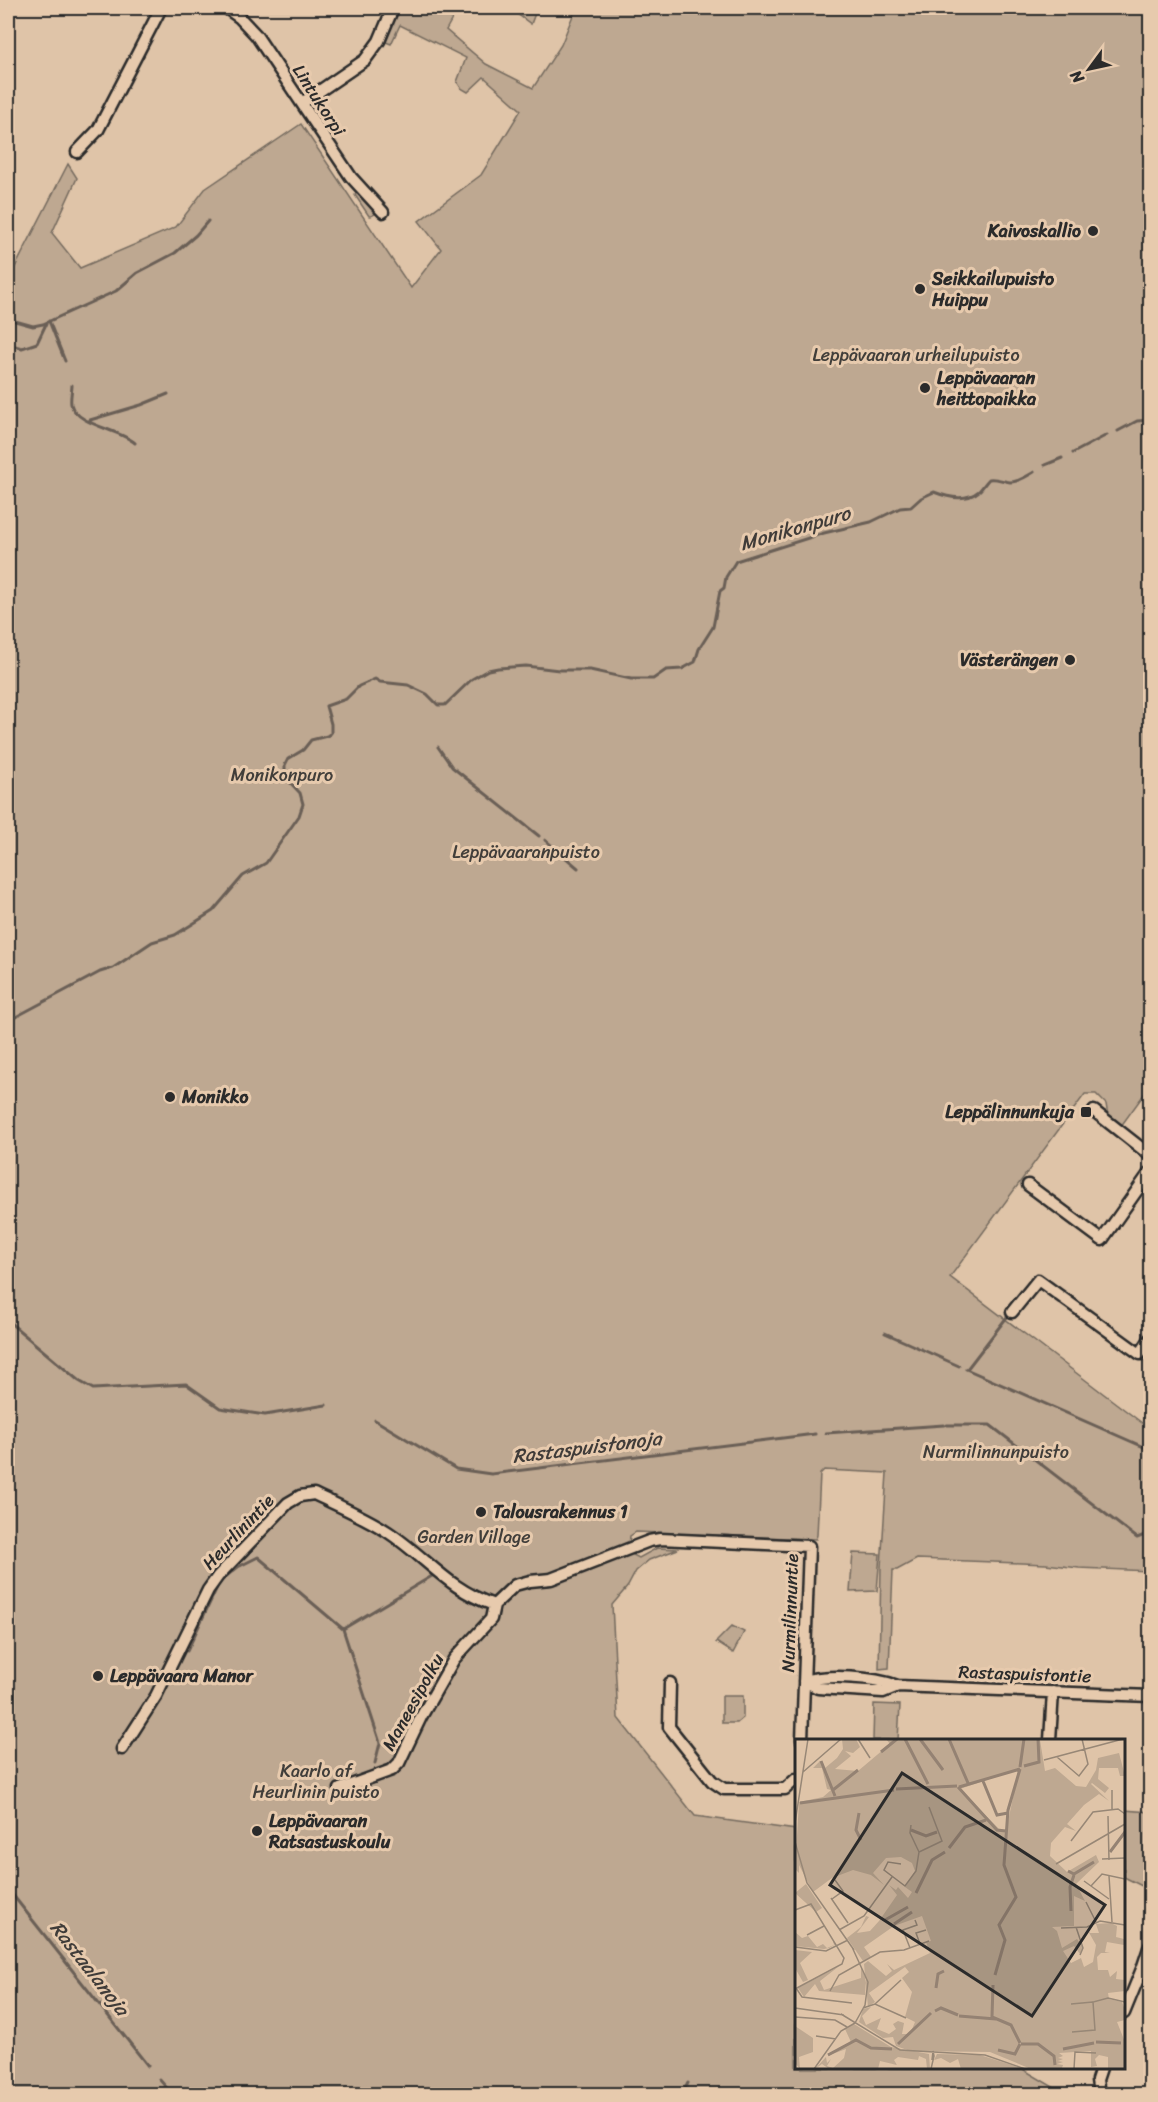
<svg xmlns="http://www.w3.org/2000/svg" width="1158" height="2102" font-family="Sriracha,sans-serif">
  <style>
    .green { fill: #bea891; stroke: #746a5e; stroke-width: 1.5 }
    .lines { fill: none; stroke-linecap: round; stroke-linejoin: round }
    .stream { stroke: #6a5f56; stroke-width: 3 }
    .street-casing { stroke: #2b2b2b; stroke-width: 15 }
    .street { stroke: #e7caad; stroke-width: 10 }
    .poi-dot { fill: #2b2b2b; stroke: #e7caad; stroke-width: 2 }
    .labels { text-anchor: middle; stroke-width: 6; stroke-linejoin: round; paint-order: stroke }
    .street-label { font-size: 18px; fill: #2b2b2b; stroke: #e7caad }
    .poi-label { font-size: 18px; font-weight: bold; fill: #2b2b2b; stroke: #e7caad; text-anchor: start }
    .park-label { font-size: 18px; fill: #413e3a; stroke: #e7caad }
    .water-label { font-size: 20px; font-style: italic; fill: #403c39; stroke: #e7caad }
    .inset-river { fill: none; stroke: #948273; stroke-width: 3 }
    .inset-road { fill: none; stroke: #978776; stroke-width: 1.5 }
    .view { fill: #2b2b2b; fill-opacity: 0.15; stroke: #2b2b2b; stroke-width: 3 }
    .inset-edge { fill: none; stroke: #2b2b2b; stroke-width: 3 }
  </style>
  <rect width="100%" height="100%" fill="#dfc4a8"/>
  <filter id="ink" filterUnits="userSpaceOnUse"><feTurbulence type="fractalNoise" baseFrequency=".0167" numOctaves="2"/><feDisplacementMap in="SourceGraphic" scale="12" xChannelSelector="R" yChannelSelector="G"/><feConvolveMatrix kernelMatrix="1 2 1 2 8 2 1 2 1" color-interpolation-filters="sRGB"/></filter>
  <g filter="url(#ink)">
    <path class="green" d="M398,8h60l-12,22 40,34 47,24 28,-43 15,-37h574v1078l-29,40 -13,-10 -2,-12 -10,-10h-11l-135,183 200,152v142l-71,-3 -33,-4 -129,-5 -20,11h-4l-4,98 -10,1 2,-102 6,-94 -63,-3 -4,4 -3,61 -1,4 -180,-7 -6,4 -1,9 4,10 6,3 18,-10 21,1 -29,11 -13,11 -8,15 -16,19 6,113 77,98 101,14v238h225l44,26h-1057v-1813l60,-117 9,14 -25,55 28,35 96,-41 29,-38 96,-65 110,164 30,-39 -22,-28 62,-46 40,-65 -37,-33 -16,15 -7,-4 -4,-6 9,-24 -66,-33 -9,19 -5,-2z
      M517,8h20l-6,16 -18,-13z
      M358,192l19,21 -6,3h-2l-14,-21z
      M853,1553l27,1 -3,37 -27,1z
      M732,1626l12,6 -11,21 -17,-11z
      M722,1696h21v22l-6,5h-15z
      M874,1704l26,1 -2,35h-25z
      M1124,1810l26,2v78l-26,-13z"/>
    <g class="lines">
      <path class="stream" d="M8,319l25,7 10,-2 73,-33 21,-18 38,-20 21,-18 12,-14
        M49,321l16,40
        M8,344l14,4 15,-5 9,-19
        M72,385c0,5 -2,13 -1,19 5,21 48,25 64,39
        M90,420l51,-15 27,-11
        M1118,431l19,-10 13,-1
        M1073,453l34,-18
        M1045,465l17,-7
        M438,747l14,20 87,69
        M545,840l33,28
        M8,1021l92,-49 13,-4 39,-26 23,-7 16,-10 22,-14 30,-35 23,-13 33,-47 4,-12 -3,-11 -15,-16v-12l3,-6 15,-9 8,-10 16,-4 4,-3v-9l-5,-18 20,-7 13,-13 16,-7 5,3 28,3 19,9 11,11h7l27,-26 16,-9 10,-2 28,-2 33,4h31l41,9h22l13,-9 16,-1 13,-7 4,-13 14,-22 7,-36 4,-3 2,-11 10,-16 88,-28 47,-11 29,-14 11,-1 10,-9 13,-6c15,6 32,10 45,-1 4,-4 6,-8 10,-12 8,-1 13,2 21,3 9,0 17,-6 24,-10
        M8,1321l71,60 14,8 93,-5 34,24 45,7 61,-10
        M885,1333l74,33
        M966,1369l180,79
        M967,1369l40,-52
        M375,1420l81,49 35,5 324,-40
        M947,1425h43l147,113 13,-5
        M826,1433l118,-8
        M343,1629l89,-53
        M187,1651l33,-70 18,-14 20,-10 85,72 37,114 -5,20
        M8,1889l140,177
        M159,2079l13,15
        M682,2094l6,-11"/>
      <defs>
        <path id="street" d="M226,8l14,10 16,17 95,142 32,35
          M302,103l63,-43 14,-19 14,-33
          M77,152l21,-22 63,-122
          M1094,1111l56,44
          M1028,1185l74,55 48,-68
          M1012,1312l26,-32 102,74 10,-15
          M804,1681c26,-7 68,-4 94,5l252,10
          M804,1681l14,7 65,4 15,-6
          M670,1683l-1,44 43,54 12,8h61l11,-10
          M1050,1740l3,-48
          M122,1749l34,-53 52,-106 10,-14 70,-73 12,-7 14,-2c25,12 51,23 74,38 38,25 61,58 106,73l21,-20 15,-4 21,-2 98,-38 11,-2 42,2 107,5 -7,194
          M340,1789l52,-19 7,-7 22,-46 33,-58 37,-40 3,-14
          M1142,1969l8,-24
          M1124,2013l18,-44 8,4
          M1098,2087l-1,-7 4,-12"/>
      </defs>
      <use href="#street" class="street-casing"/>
      <use href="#street" class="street"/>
    </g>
  </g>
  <g class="poi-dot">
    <circle cx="1093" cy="231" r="6"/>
    <circle cx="920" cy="289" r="6"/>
    <circle cx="925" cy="388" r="6"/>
    <circle cx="1070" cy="660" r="6"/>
    <circle cx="170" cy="1097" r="6"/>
    <rect x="1080" y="1106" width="12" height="12" rx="3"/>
    <circle cx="481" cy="1512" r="6"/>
    <circle cx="98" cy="1676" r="6"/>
    <circle cx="257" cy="1831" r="6"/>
  </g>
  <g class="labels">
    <g class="street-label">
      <text transform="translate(319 100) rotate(57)" y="6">Lintukorpi</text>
      <text transform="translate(238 1532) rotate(-47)" y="6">Heurlinintie</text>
      <text transform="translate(790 1613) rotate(-88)" y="6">Nurmilinnuntie</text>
      <text transform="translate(1025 1674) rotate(2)" y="6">Rastaspuistontie</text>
      <text transform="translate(413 1702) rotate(-61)" y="6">Maneesipolku</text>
    </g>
    <g class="poi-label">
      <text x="1081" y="237" text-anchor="end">Kaivoskallio</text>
      <text x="932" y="285">Seikkailupuisto<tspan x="932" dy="21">Huippu</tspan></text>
      <text x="937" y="384">Leppävaaran<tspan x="937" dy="21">heittopaikka</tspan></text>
      <text x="1058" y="666" text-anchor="end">Västerängen</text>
      <text x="182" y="1103">Monikko</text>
      <text x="1074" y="1118" text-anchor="end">Leppälinnunkuja</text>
      <text x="493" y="1518">Talousrakennus 1</text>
      <text x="110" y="1682">Leppävaara Manor</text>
      <text x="269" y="1827">Leppävaaran<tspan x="269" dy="21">Ratsastuskoulu</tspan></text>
    </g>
    <g class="park-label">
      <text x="916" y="361">Leppävaaran urheilupuisto</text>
      <text x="282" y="781">Monikonpuro</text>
      <text x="526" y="858">Leppävaaranpuisto</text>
      <text x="996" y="1458">Nurmilinnunpuisto</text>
      <text x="474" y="1543">Garden Village</text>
      <text x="316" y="1777">Kaarlo af<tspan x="316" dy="21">Heurlinin puisto</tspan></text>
    </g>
    <g class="water-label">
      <text transform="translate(795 528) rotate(-16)" y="7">Monikonpuro</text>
      <text transform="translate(587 1447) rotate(-7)" y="7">Rastaspuistonoja</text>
      <text transform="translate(90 1968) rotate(52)" y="7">Rastaalanoja</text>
    </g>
  </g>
  <g transform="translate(795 1739)">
    <rect width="330" height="330" fill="#dfc4a8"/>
    <path d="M47,0h14l4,8 -7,6 -8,-2 6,5 -16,13 23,2 32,-27 -4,-5h157l-3,1 5,31 10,-3 21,18 10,1 10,-17 2,-12 21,-5 6,23h-5l-2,-8h-19l-1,11 11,9 -4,5 -13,-10 -1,1 18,17 -10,-7 -15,11 -17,19 9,7 -11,-4 -14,16 -1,13 17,16 29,-17 3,7 -23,22 9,17 -11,-5v30l-22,1 5,4 5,17 15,-9 6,8 -3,7 -6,-8 -11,5 8,12 10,-5 3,9 9,-5 3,-17 -9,-16 3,4h9l-3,-9 15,-1 6,3 -1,11 8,2v6l-17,-3 -2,10 5,1h-9l-4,4 1,13h10l2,7 7,-6 -1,8 9,1v11l-17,2 1,6 13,3 3,8v10l-8,2 8,20v27h-17v-12l-9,-2 -4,4 2,7 -6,1v-16l-32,2 4,3 -5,2 5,1 -5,2 5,1 -6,2 6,1 -1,3 -31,1 -41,-17 -80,-1 -14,-5 -3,-9 -10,1 -24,-16 4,-13 8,-2 -9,9 4,9 15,-7 -4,11 12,5 7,-5 -3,-5 5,-3 6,2 -2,11h8l5,-12 -10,-5 7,-25 -10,-14 7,-6 -4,-5 -36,26 6,9 -7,5 -4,-43 4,-3 18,15 6,-5 -5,-7 7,6 36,-17 -4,-11 5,-1 -9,-25 -28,10 -30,21 7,10 -8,4 -16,-23 14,-11 5,-11 3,1 -12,16 13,-2 9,-10 18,-26 -8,-10 7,5 2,-3 10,11 4,-6 -7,-5 10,-16 -3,-8 -11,-6 -15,1 -13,15 11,12 -13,-10 -18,-5 -21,8 -19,14 -14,-27v8l-4,-4 4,-67 24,-5 8,-7 -4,-1 -5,-21h-9l7,-7 5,7 12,-10 6,-9zM224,30l-13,62h-5l-41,-42zM11,145l16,24 -6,4 -21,-19zM0,193l7,6 6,-2 9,11 6,-3 4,4 7,-3 -1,-4 3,3 -7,4 -5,1 -29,-3zM0,211l17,2 -12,11 8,17 -5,2 -8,-14zM43,228l-18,14 4,9 37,-12v-11l5,12 -1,16 -46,-4 -4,-7 -11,13 -6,-9zM59,285l37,23 38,7 1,15h-3l-1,-10 -7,-3 -1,4 -20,-3 -4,3 3,5 -17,-4 -2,8h-49l-7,-5 -7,5 11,-12 1,6 4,-4 -4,7 6,2 11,-10 2,-9 -19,7 24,-14 -6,-13zM0,287l18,12v14l-14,5 1,12 -5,-6zM142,315l43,1 44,14h-63l-3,-10 -8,4 -9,-5 -7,2z" fill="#bea891" fill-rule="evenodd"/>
    <path class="inset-river" d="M110,0l23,45M125,0l23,31M154,0l19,44M86,13l16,-13M26,22l14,35M229,27l15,-4 -1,-23M225,28l4,-28M188,42l14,34 11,-2M163,48l39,43 9,1M164,48l61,-18M101,50l61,-3M38,51l25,-20M5,64l94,-13M64,74l-3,17 5,10M116,91l15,6 11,-4M154,109l16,-21 21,-7M315,113l15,-20M273,132l6,3 20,-12M121,154l16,-33 13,-8M276,172l-1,-24 4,-12M90,181l23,-13M99,185l18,-12M200,236l10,-35 -6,-15 17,-28 -12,-32 4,-55 12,-41M198,246l-1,32 19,8 9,18M141,249l2,-14 6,-3M140,272l6,-3 17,7M164,277l37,3M301,303l25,1M103,305l33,-31M226,305h17l16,12 1,9M268,310l31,-6M203,311l17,4 5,-10M33,316l28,-15 15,8 21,1"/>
    <path class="inset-road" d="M63,0l12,19M262,18l22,19 9,-12 -6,-25M249,21l79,-21M8,33l38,-33M317,51v19M313,77l1,44M0,84l13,-84M116,86l-1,8 9,19M276,102l22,-29 25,-3 7,5M0,103l12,41 47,67M307,120l23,-1M106,125l-13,-2 -4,8 21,16 11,-15 3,-19 23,-11 -13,-34M261,125l69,-40M314,137l3,46M289,142l25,18M296,147l11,-12 23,5M36,159l17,25M37,160l11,-8 -8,-11M291,163l10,20M0,171l16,-6 33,54 -2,6 -47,25M281,188l7,21 -3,7M266,189l26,-1 13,-6 25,4M44,191l25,-14 28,-39M12,196l17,-9M125,205l-4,-11 10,-3M0,208l31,4 22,-11M57,208l16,35 -3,23 -10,18M115,209l-7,-18 14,-5 -2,-5M1,249l6,9 50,6M35,252l9,-16 41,-23 24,-2 25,-9M80,265l26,-24M276,265l22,-2M0,269l49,7M68,269l12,-4 31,14M46,275l59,36 85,5 40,14M0,278l40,3 12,7M277,293l23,-2 -2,-28 15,-4 17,4M21,297l20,3M19,330l27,-38 14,-8M136,330l3,-13 -1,-5 -1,9M246,330h19M279,330l1,-17 21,1"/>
    <path class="view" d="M107,34l203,132 -73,111 -202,-131z"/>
    <rect width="330" height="330" class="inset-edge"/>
  </g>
  <rect width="1158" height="2102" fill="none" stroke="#e7caad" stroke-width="30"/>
  <rect x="15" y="15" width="1128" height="2072" fill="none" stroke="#2b2b2b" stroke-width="2" filter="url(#ink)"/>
  <g transform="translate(1089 69) rotate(237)" stroke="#e7caad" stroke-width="4.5" paint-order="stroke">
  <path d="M0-4.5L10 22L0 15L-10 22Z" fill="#2b2b2b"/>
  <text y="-9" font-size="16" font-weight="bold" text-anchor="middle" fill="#2b2b2b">N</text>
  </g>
</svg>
